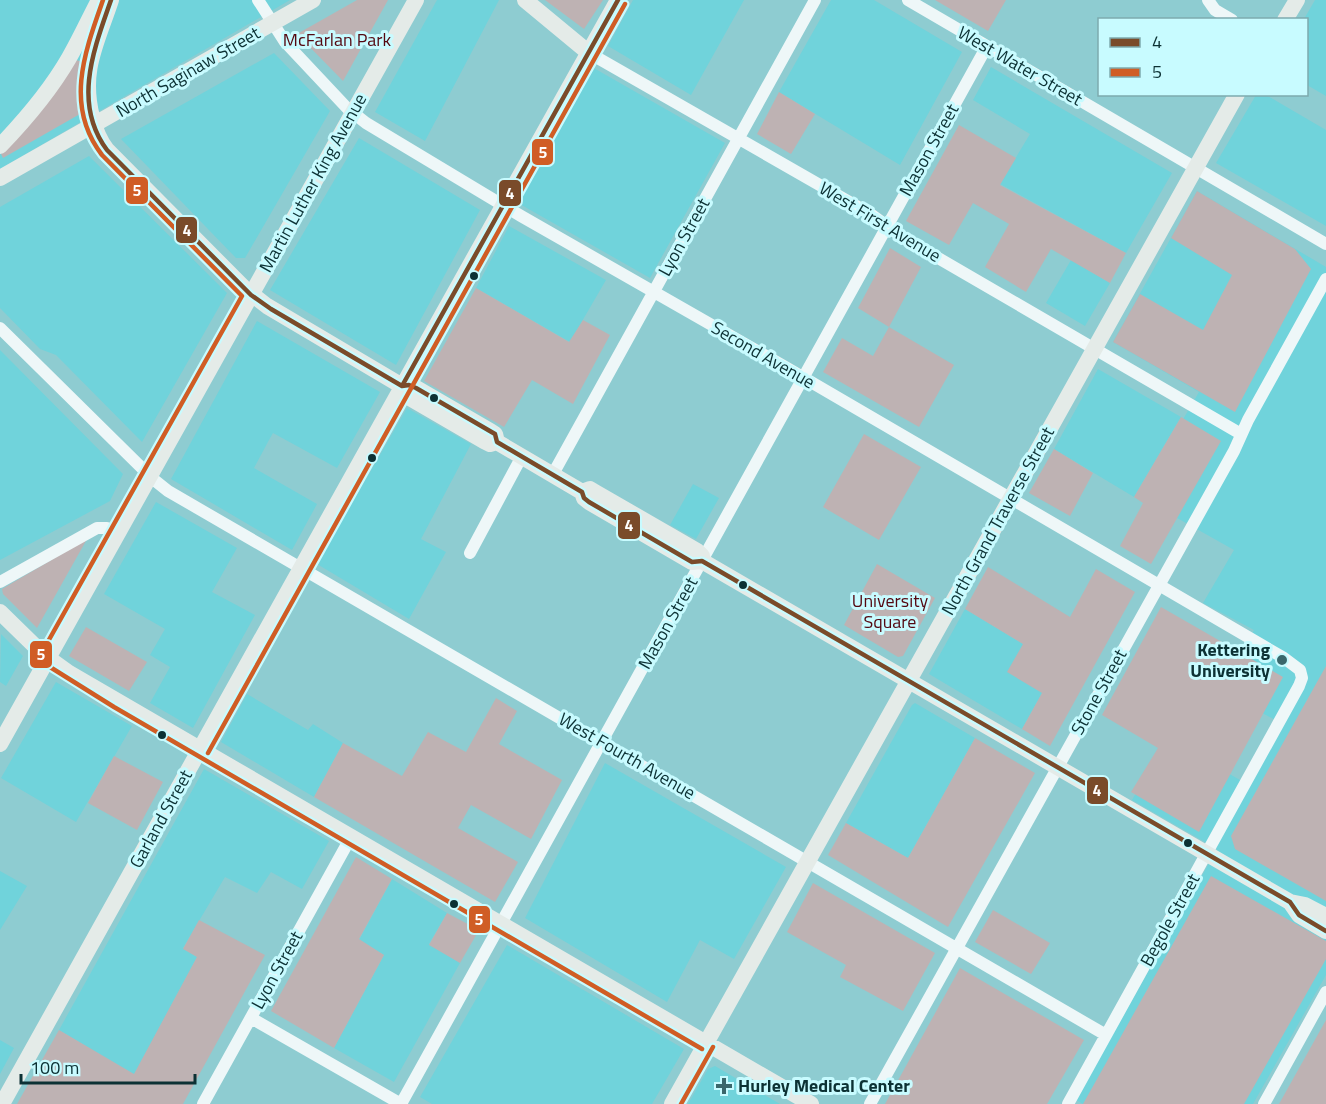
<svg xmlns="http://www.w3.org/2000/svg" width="1326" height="1104" font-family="'Titillium Web',sans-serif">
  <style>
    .built { fill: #70d3db }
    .green { fill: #beb2b3 }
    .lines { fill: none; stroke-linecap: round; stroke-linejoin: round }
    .street { stroke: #eef7f8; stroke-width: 12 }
    .secondary { stroke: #e4ebe8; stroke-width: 16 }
    .bus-1-casing { stroke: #c8fbff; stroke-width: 9 }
    .bus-2-casing { stroke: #c8fbff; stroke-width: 9 }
    .bus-1 { stroke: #7a4b2a; stroke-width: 4.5 }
    .bus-2 { stroke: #d05d25; stroke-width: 4.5 }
    .bus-dot { fill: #0c3134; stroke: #c8fbff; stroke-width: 2 }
    .poi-dot { fill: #3a676b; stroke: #c8fbff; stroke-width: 2 }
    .labels { text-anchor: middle; stroke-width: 6; stroke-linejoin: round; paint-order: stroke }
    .park-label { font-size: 18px; fill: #540710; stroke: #c8fbff }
    .street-label { font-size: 18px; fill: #0c3134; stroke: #c8fbff }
    .poi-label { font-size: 18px; font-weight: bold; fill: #0c3134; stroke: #c8fbff; text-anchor: end }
    .line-badge { stroke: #c8fbff; stroke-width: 2 }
    .badge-label { font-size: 16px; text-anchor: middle; font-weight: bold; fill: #fff }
  </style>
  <rect width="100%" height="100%" fill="#8eccd1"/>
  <path class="built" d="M0,0h290l-290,169z
    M437,0h62l-74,141 -50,-29z
    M633,0h111l-53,95 -83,-49z
    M831,0h43l88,52 -62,113 -121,-73z
    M1315,0h11v96l-19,-11 -1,-65 -2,-1z
    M274,53l56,58 -85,147h-9l-115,-119z
    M592,67l133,76 -75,135 -132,-75z
    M991,67l181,106 -46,80 -126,-69 30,-50 -57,-34z
    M1256,95h10l60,35v96l-110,-63z
    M359,138l121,72 -84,155 -126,-75z
    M89,156l138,137 -85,149 -86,-87 -16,-6 -40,-41v-101z
    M1197,191l129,76v708l-73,129h-170l-7,-4 141,-251 -85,-49 35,-61 82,46 34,-61 -62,-33 33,-61 -51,-27 31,-53 -96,-54 61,-104 -86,-50z
    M509,226l97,54 -36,62 -94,-54z
    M1071,260l39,23 -25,43 -39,-23z
    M257,321l123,71 -43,76 -64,-35 -4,7 -15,28 63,36 -25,46 -121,-71z
    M0,350l123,124 -13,27 -110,59z
    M1098,369l83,48 -47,80 -80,-48z
    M407,408l64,36 -50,95 25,13 -37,67 -92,-55z
    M693,484l26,14 -23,41 -26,-14z
    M156,502l81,46 -25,44 43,23 -62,113 -43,-25 20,-36 -20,-12 15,-26 -61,-35z
    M965,609l58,35 19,49 -20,36 -93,-55z
    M1,634l22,22 -17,30 -6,-4z
    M56,682l76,44 -56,96 -75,-44z
    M247,694l61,36 5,-6 30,19 -29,54 -93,-55z
    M915,703l60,35 -67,120 -62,-35 66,-118z
    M605,763l181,104 -52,92 -34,-19 -33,62 -142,-84z
    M204,769l125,72 -27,48 -31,-17 -14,21 -32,-16 -42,71 14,9 -63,118 -75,-45z
    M0,871l27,15 -27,44z
    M392,879l55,34 -18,31 31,19 -66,119 -60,-34 50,-93 -25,-15z
    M507,945l177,104 -32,55h-220l-12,-7z
    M0,1040l14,8 -14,26z
    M715,1066l65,38h-92l20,-35z"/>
  <path class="green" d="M357,0h31l-45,81 -46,-47z
    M545,0h58l-19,29z
    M935,0h71l-18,31z
    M76,60l4,1v53l-77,44 -2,-4 33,-35z
    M779,92l36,22 -24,40 -34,-20z
    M959,125l57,33 -16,27 126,68 -16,30 -59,-34 -25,43 -41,-25 24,-43 -36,-21 -24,42 -43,-24z
    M1197,191l98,58 16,20 -76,143 -122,-70 27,-48 63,36 29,-55 -61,-37z
    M890,248l31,19 -32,60 65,38 -35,62 -96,-55 19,-34 31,18 16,-29 -31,-19z
    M476,288l93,54 14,-22 27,15 -37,69 -41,-24 -28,47 -80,-46z
    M1181,417l40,24 -70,123 -31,-18 23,-43 -9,-6z
    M864,434l57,33 -42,73 -56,-33z
    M1054,449l39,24 -23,43 -41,-23z
    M87,539l-50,89 -34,-34 -1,-5z
    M877,564l58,34 -32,58 -5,1 -54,-32z
    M988,567l82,50 26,-48 39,23 -85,154 -28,-17 20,-36 -35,-21 16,-28 -58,-35z
    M1161,607l122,70 -84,155 -68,-40 27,-44 -56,-33z
    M86,627l61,35 -18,29 -60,-35z
    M1326,666v235l-91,-52 -4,-13z
    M496,698l21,13 -18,33 63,36 -31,59 -60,-34 -13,23 60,34 -23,40 -181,-105 29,-54 59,33 26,-44 38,20z
    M975,738l60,35 -87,154 -120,-72 18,-32 62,35z
    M114,756l49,26 -26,48 -49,-27z
    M356,857l36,22 -33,60 25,16 -50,93 -63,-37z
    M1211,876l115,65v18l-82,145h-161z
    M813,883l122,70 -32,58 -63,-34 6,-12 -59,-33z
    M993,910l57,33 -19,31 -56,-32z
    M447,913l32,17 -19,33 -31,-18z
    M199,920l66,35 -82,149h-166l42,-74 75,44 63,-117 -14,-8z
    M960,968l124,72 -37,64h-162z
    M1326,1020v84h-47z"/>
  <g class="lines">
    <path class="street" d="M258,0l27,42 62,66 19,15 155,93 266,152 497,290 16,12 2,8 -3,8 -231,418
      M908,0l418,244
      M1208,0l7,10 17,10
      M589,53l283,162 30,22 339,197
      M0,328l153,151 15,12 938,544
      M553,474l262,-474
      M470,553l52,-97
      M0,582l97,-54h10l11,5
      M251,1018l150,86
      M203,1104l148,-267
      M401,1104l586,-1058
      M870,1104l364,-653 14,-31 78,-141
      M1264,1104l62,-112"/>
    <path class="secondary" d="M111,0c-14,43 -31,70 -19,117 3,12 7,23 15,33l138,139 22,17 135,80 7,-1 7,3 74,43 5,3 2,8 85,50 2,6 5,4 103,60 10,-1
      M525,0l64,53
      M1285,20l12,-20
      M0,146c26,-27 50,-55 69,-88 11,-19 20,-39 30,-58
      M0,178l313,-178
      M402,386l2,6 6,6 74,43 6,3 7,-2
      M582,492l8,-3 5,3 102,59 5,5v5l588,341 15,3 21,11
      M0,612l44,43 25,18 742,431
      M0,744l416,-744
      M1290,902l9,13 27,16
      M2,1104l616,-1104
      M672,1104l565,-1010"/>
    <defs>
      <path id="bus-1" d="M111,0c-17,49 -39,103 -4,150l144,145 20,14 131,77 7,-1 7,3 79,46 2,8 85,50 2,6 5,4 103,60 10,-1 588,341 9,13 27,16
        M402,386l216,-386"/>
      <path id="bus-2" d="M103,0c-18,51 -39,106 -1,155l140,141 -201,358 1,8 72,45 588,342
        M208,753l417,-749
        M681,1104l32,-57"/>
    </defs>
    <use href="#bus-1" class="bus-1-casing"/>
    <use href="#bus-2" class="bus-2-casing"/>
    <use href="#bus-1" class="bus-1"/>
    <use href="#bus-2" class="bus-2"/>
  </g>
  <g class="bus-dot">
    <circle cx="474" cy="276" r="5"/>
    <circle cx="434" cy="398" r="5"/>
    <circle cx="372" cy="458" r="5"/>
    <circle cx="743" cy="585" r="5"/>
    <circle cx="162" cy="735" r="5"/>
    <circle cx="1188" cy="843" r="5"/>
    <circle cx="454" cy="904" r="5"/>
  </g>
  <g class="poi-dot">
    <circle cx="1282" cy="660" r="6"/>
    <path d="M721 1077h6v6h6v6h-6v6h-6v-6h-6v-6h6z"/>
  </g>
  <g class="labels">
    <g class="park-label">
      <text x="337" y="46">McFarlan Park</text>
      <text x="890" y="607">University<tspan x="890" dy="21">Square</tspan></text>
    </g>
    <g class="street-label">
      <text transform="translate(1020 66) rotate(30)" y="6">West Water Street</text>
      <text transform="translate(188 72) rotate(-30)" y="6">North Saginaw Street</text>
      <text transform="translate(929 150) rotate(-61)" y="6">Mason Street</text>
      <text transform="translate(313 183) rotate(-61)" y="6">Martin Luther King Avenue</text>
      <text transform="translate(880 222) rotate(31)" y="6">West First Avenue</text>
      <text transform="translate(684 237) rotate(-61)" y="6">Lyon Street</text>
      <text transform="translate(763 355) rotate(30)" y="6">Second Avenue</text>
      <text transform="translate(998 521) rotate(-61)" y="6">North Grand Traverse Street</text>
      <text transform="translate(668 623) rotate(-61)" y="6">Mason Street</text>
      <text transform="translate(1099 692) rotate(-61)" y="6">Stone Street</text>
      <text transform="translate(627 756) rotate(30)" y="6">West Fourth Avenue</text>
      <text transform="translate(161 819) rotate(-61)" y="6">Garland Street</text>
      <text transform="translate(1170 920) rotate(-61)" y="6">Begole Street</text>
      <text transform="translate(277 970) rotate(-61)" y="6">Lyon Street</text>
    </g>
    <g class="poi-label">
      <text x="1270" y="656">Kettering<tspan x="1270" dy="21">University</tspan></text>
      <text x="738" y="1092" text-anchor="start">Hurley Medical Center</text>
    </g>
  </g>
  <g class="line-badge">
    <rect x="531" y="138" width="23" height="28" rx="6" fill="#d05d25"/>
    <rect x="125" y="176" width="24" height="29" rx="6" fill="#d05d25"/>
    <rect x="498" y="179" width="24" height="28" rx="6" fill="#7a4b2a"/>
    <rect x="175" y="216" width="23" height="28" rx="6" fill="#7a4b2a"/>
    <rect x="617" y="511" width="24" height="29" rx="6" fill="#7a4b2a"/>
    <rect x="29" y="640" width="24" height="29" rx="6" fill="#d05d25"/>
    <rect x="1086" y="776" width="23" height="29" rx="6" fill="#7a4b2a"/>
    <rect x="468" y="905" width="23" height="29" rx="6" fill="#d05d25"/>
  </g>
  <g class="badge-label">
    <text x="543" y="158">5</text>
    <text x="137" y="196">5</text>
    <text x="510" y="199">4</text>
    <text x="187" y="236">4</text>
    <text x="629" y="531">4</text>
    <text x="41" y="660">5</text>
    <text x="1097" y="796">4</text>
    <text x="479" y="925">5</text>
  </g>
  <rect x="1098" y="18" width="210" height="78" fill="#c8fbff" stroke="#7daaae" stroke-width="1.5"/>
  <rect x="1110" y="38" width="30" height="9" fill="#7a4b2a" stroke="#7daaae" stroke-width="1.5"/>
  <text x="1152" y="48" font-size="18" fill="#0c3134">4</text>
  <rect x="1110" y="68" width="30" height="9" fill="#d05d25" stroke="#7daaae" stroke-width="1.5"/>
  <text x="1152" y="78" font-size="18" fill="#0c3134">5</text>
  <path d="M21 1074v9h174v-9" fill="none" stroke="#0c3134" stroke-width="3"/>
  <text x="30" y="1074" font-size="18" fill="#0c3134" stroke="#c8fbff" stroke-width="4.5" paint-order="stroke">100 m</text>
</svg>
